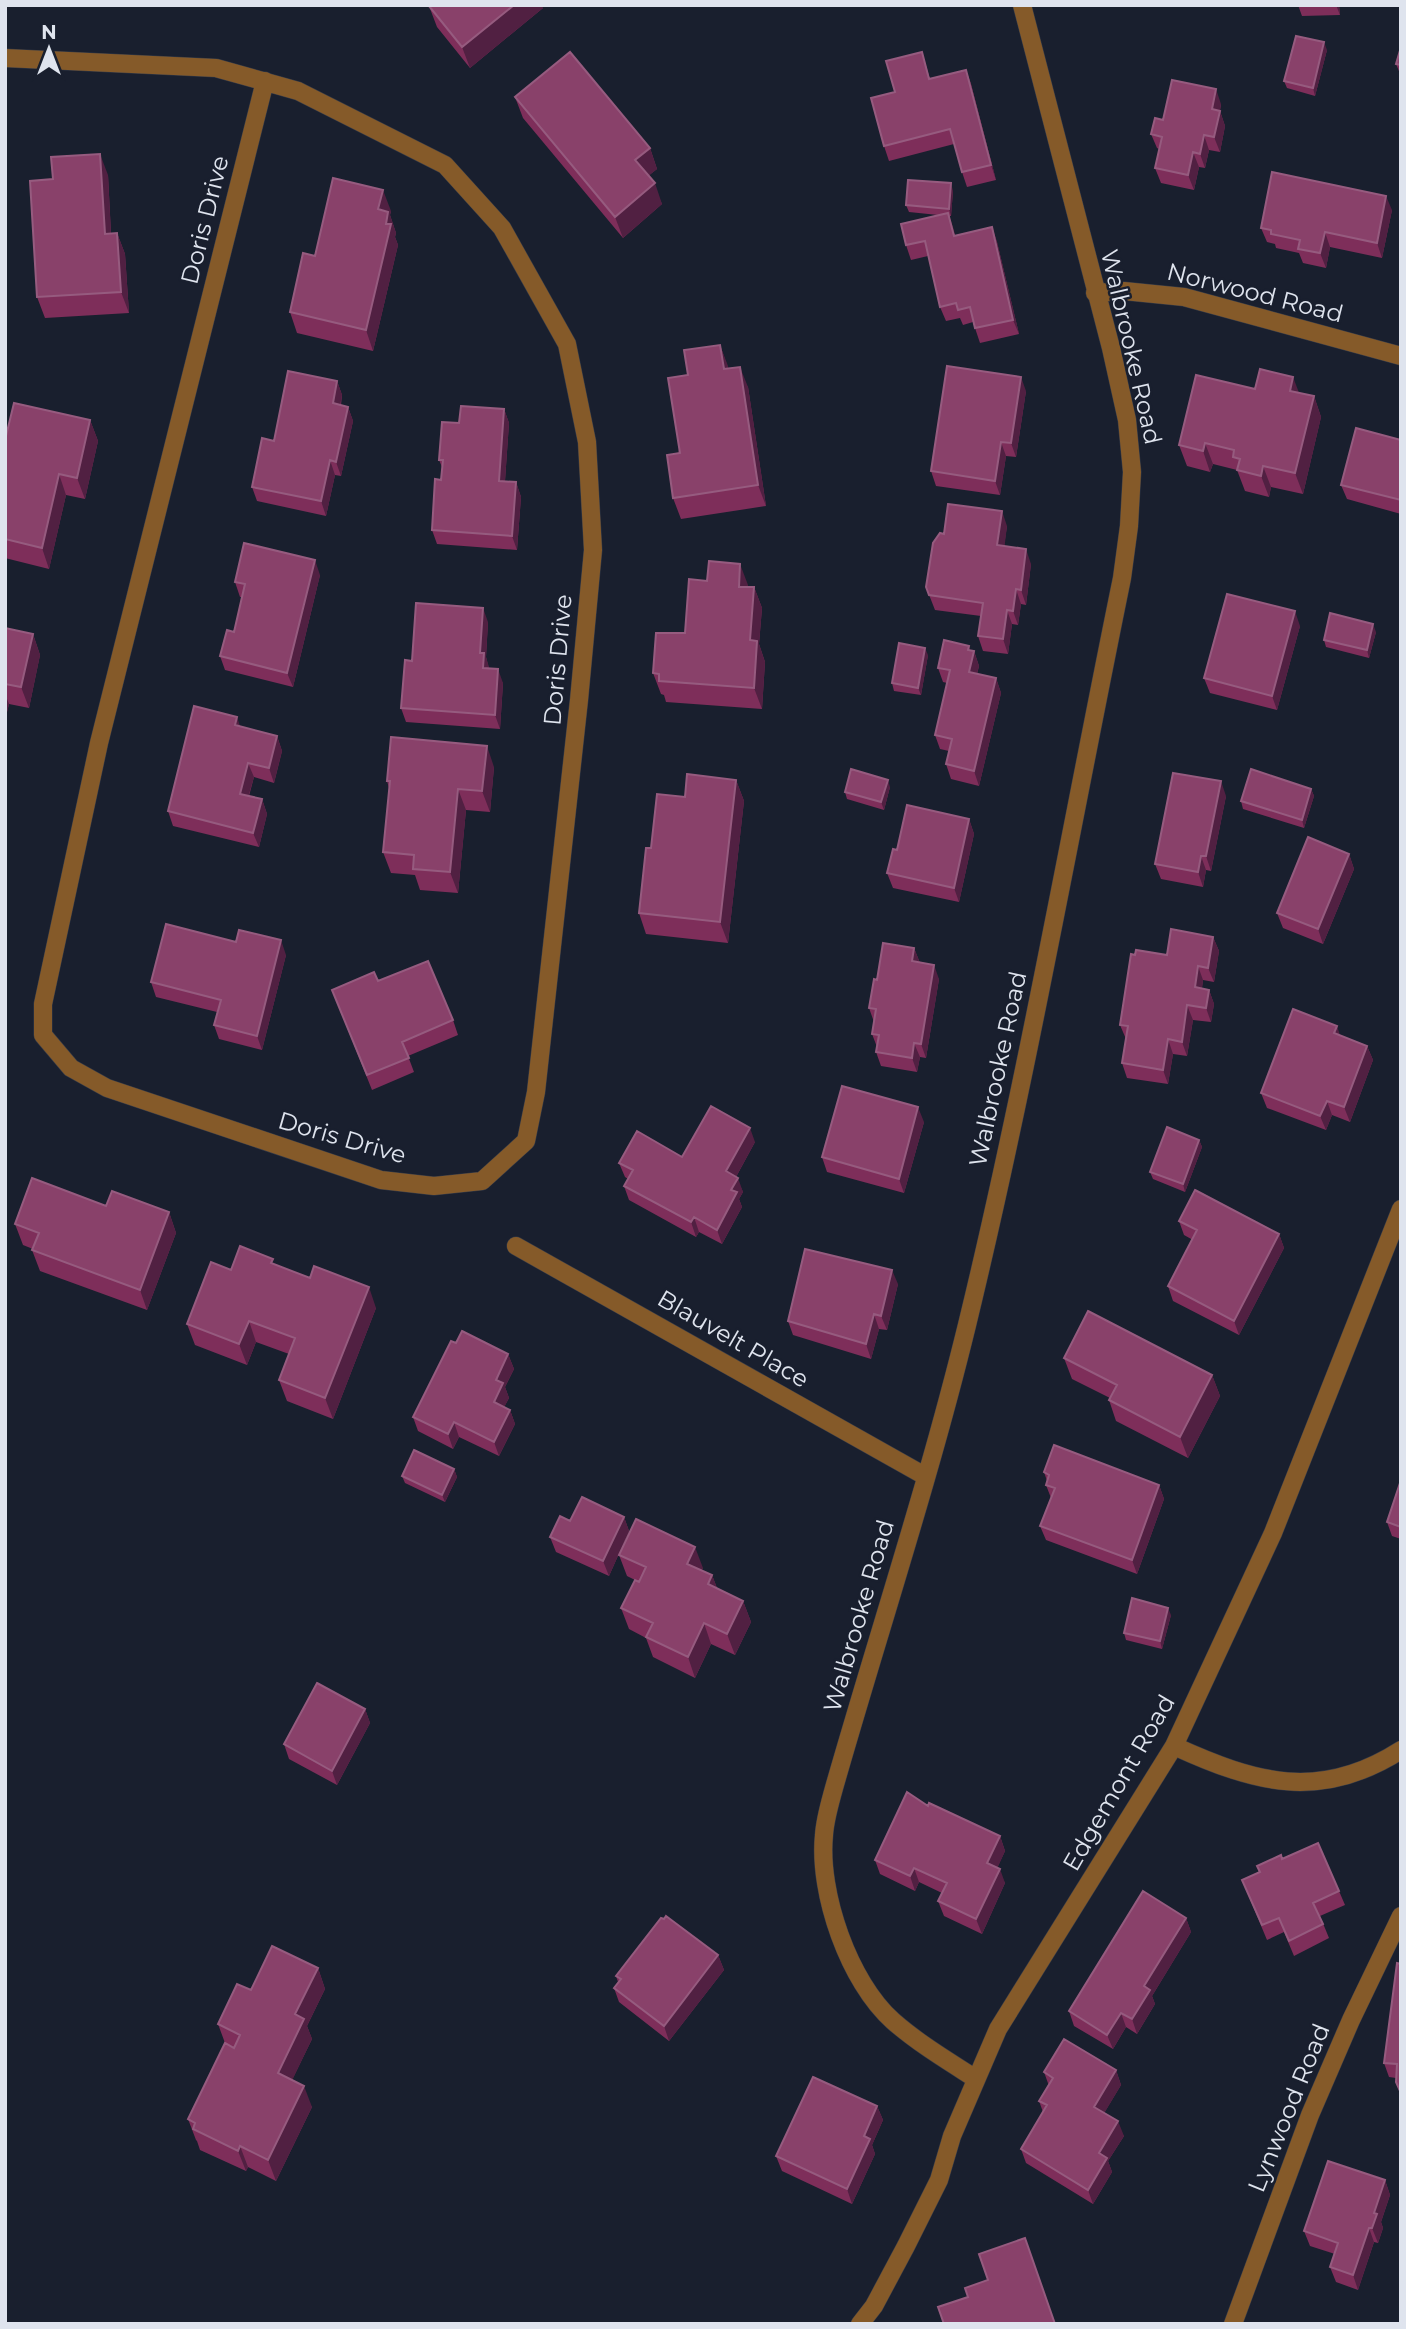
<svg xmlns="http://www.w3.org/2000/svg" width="1406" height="2329" font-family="Montserrat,sans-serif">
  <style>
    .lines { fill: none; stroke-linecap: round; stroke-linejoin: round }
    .street-casing { stroke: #353b49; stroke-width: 19 }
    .street { stroke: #855a29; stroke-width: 18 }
    .wall { fill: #7e2e5a }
    .shaded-wall { fill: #512042 }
    .building { fill: #89416a; stroke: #965b7f; stroke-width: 2 }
    .labels { text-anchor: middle; stroke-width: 5; stroke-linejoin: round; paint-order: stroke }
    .street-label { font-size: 24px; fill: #dfe4ee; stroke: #191f2e }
  </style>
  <rect width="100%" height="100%" fill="#191f2e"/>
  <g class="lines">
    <defs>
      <path id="street" d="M5,58l211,10 82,23 147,74 57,63 65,116 20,98 6,108 -14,150 -43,392 -10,49 -44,40 -48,5 -53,-6 -274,-92 -36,-20 -28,-33v-31l56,-261 166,-662
        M1095,293l29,-2 60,6 217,59
        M516,1246l409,230
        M1174,1746c81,37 146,56 227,4
        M976,2079c-28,-18 -58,-36 -83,-58 -44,-39 -75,-128 -69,-186 1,-16 6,-32 10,-47 44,-154 95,-307 133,-463 60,-247 104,-498 155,-747l7,-52 3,-54 -5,-52 -16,-72 -89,-343
        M860,2324l14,-18 32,-60 33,-66 13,-44 46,-107 176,-283 99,-213 128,-324
        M1233,2324l77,-209 41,-95 50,-104"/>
    </defs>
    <use href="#street" class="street-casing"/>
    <use href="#street" class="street"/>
  </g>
  <path class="wall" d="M1298,5h41l1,10 -38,1z
    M429,6l114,2 -73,60 -33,-41z
    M1401,47v29l-5,-12z
    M1327,50l-12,46 -28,-8 -3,-7z
    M922,52l8,27 36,-9 5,14 25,96 -29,7 -5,-15 -8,-28 -65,17 -5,-15 11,-54z
    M515,97l135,51 7,21 -9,7 14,28 -39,34 -100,-120z
    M1221,104l-1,7 5,15 -5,26 -11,-2 -4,18 -6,-1 -5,23 -33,-7 -6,-15 4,-19 -2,-1 -6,-14 12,-14z
    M108,175l3,58h6l8,21 4,59 -84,5 -8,-21z
    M953,191l-2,25h-2l6,20 37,-9 5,15 22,92 -39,9 -7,-21 -10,3 -3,-7 -14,3 -6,-14 -12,-51 -17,4 -5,-15 32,-30 -29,-3 -3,-7z
    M1392,210l-10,48 -52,-11 -4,21 -23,-5 -4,-10 -23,-5 -1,-4 -8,-2 -6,-14z
    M391,211l-1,4 6,18 -1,4 3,8 -25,106 -76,-18 -7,-21 25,-56z
    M720,345l8,23 20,19 18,119 -85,13 -8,-21 15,-123z
    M337,381l5,14 -1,10 7,2 5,14 -12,55 -6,-1 -9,41 -69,-15 -5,-14 22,-46z
    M1255,389l44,4 15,3 7,21 -18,77 -32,-7 -2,10 -24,-6 -8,-21 -24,-6 -3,8 -23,-6 -8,-21z
    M1026,391l-10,66 -10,-1 -6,39 -64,-9 -5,-15z
    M504,409l5,14 -4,58 11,1 5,15 -4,53 -80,-6 -5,-14 9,-50 1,-13 -3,-7 20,-37z
    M90,420l8,21 -13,58 -19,-4 -17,74 -44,-11v-118z
    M1401,440v74l-54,-15 -6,-14z
    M1007,526l-3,20 27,18 -5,41 -5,-1 -3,21 -6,-1 -4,30 -25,-3 -5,-15 3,-20 -46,-6 -9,-23 18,-53z
    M320,575l-27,112 -68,-17 -5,-14 14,-24 8,-35h-2l-5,-15z
    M748,585v2h6l8,21 -3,36 6,18 -3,47 -96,-7 -2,-7 -3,-1 -8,-21 32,-40z
    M488,622l-2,35 3,12 14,14 -3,46 -94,-7 -5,-14 11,-47z
    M1300,626l-23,84 -67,-17 -6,-15z
    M5,628l28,6 7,21 -11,53 -20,-4 -4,16z
    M1376,632l-7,26 -43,-11 -2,-7z
    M970,651h4l5,15 -2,8 19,4 5,15 -22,93 -28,-7 -5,-15 3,-13 -9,-2 -5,-14 12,-52 -4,-1 -5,-14z
    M928,655l-7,40 -27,-4 -2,-8z
    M241,727l36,9 5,15 -8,32 -20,-6 -5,19 13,3 5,15 -8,33 -86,-21 -5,-15z
    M494,767l-4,45 -24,-2 -8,83 -38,-3 -5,-15 -24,-2 -8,-21 6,-64 -2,-7z
    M736,780l8,21 -16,142 -82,-9 -7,-21 12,-65 34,-51z
    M890,787l-6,23 -37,-11 -2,-7z
    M1311,789l3,7 -10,32 -61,-19 -2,-8z
    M1226,796l-15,75 -5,-1 -3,17 -42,-8 -6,-15z
    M969,819l5,15 -15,68 -66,-14 -6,-15 10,-23z
    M1349,854l5,15 -31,75 -40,-16 -6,-15z
    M1213,937l6,14 -5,31 -11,-2 -1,8 7,2 5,14 -3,18 -18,-2 -6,36 -14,-2 -5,30 -41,-6 -5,-15 4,-24 -6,-14 15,-70h32z
    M914,948l6,15 19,16 -13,79 -6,-1 -3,15 -36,-6 -5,-14 1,-5 -5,-13 2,-12 -5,-14 8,-28z
    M286,955l-24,95 -43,-11 -5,-14 3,-13 -61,-15 -5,-15z
    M378,981l75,39 5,15 -50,21 6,16 -42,18 -40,-100z
    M1341,1036l26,10 6,14 -23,62 -18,-7 -6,15 -59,-22 -6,-15z
    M924,1122l-20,71 -77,-21 -5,-15z
    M1199,1140l3,7 -17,45 -32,-13 -3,-7z
    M755,1142l-19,35 7,15 -4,7 3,8 -20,37 -23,-12 -3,5 -67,-37 -5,-14 4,-7 -3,-2 -6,-14 63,-6z
    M106,1206l63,6 7,21 -29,77 -107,-39 -8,-21 1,-1 -10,-4 -8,-21z
    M1179,1221l100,13 5,14 -45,87 -66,-34 -5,-15 25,-46 -9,-5z
    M275,1264l101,44 -43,111 -46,-18 -8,-21 10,-26 -33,-12 -9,23 -52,-20 -8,-21 44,-54z
    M898,1284l-11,46 -8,-1 -8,30 -78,-24 -5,-14z
    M456,1343l52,11 6,15 -9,18 4,11 -5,9 6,3 5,14 -16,32 -40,-19 -6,12 -35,-18 -5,-14z
    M1064,1358l148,17 8,21 -32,62 -72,-37 -7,-21 1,-2 -38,-19z
    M454,1469l3,8 -12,25 -40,-19 -3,-7z
    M1044,1472l115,13 5,14 -27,75 -91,-34 -6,-14 11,-28 -5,-13 1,-4z
    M1401,1480v59l-9,-3 -5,-14z
    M624,1517l5,14 -20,45 -53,-24 -6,-15 20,-16z
    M619,1555l84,13 -2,2 11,5 5,13 26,13 8,21 -16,33 -24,-11 -16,34 -42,-21 -7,-19 -17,-9 -8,-21 18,-26 -12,-6z
    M1171,1615l-9,34 -36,-9 -2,-7z
    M365,1709l5,14 -33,62 -48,-26 -5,-15z
    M928,1806l72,30 5,15 -8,17 8,15 -23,51 -38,-18 -6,-15 4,-8 -23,-11 -4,9 -35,-17 -5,-14z
    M1282,1859l57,32 6,14 -25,11 9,22 -35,18 -10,-24 -17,8 -25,-60 17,-8 -2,-6z
    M1186,1918l5,14 -39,64 3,8 -18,30 -11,-7 -13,22 -39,-23 -5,-15z
    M718,1955l6,15 -55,71 -50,-39 -5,-14 4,-6 -2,-6z
    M1401,1964v132l-5,-14v-4l-7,-1 -5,-14z
    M318,1968l7,21 -18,37 5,13 -20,41 20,27 -36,74 -28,-14 -2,4 -46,-21 -3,-9 -1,-1 -8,-21 37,-76 -7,-19 33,-34z
    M1116,2070l5,15 -17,28 20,23 -16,25 4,11 -19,32 -67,-41 -5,-14 22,-37 -4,-11 10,-15 -5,-14z
    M877,2106l6,14 -11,25 3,9 -23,50 -70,-33 -6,-15z
    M1385,2180l5,15 -9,27 2,6 -5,15 -4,-1 -16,48 -22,-8 -6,-15 5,-13 -25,-8 -6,-15z"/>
  <path class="shaded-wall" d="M514,5h28l1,3 -73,60 -8,-21z
    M1336,5h3l1,10z
    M1324,42l3,8 -12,46 -2,-8z
    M966,70l5,14 25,96 -5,-15z
    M1216,89l5,15 -4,20 -5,-15z
    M1220,111l5,15 -5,26 -6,-15z
    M1204,135l5,15 -4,18 -5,-14z
    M650,148l7,21 -15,12 -7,-21z
    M1193,152l6,15 -5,23 -6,-15z
    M100,154l8,21 4,80 -7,-21z
    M655,183l7,21 -39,34 -8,-21z
    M951,183l2,8 -2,25 -2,-7z
    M383,190l8,21 -1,4 6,18 -1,4 3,8 -25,106 -7,-21 12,-121z
    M1386,196l6,14 -10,48 -5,-15z
    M948,213l5,14 6,23 -5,-14z
    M992,227l5,15 22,92 -6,-14z
    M1325,232l5,15 -4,21 -6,-15z
    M117,233l8,21 4,59 -8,-21z
    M720,345l8,21 3,24 -7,-21z
    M740,367l8,20 18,119 -8,-21z
    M1021,377l5,14 -10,66 -5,-14z
    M1293,377l8,21 -11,-7z
    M337,381l5,14 -4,22 -5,-14z
    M1314,396l7,21 -18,77 -8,-21z
    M348,407l5,14 -12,55 -5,-14z
    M504,409l5,14 -5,72 -5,-14z
    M90,420l8,21 -13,58 -8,-21z
    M1001,442l5,14 -6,39 -5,-14z
    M1205,443l8,21 -3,8 -7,-21z
    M330,460l5,15 -9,41 -5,-15z
    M1263,466l8,21 -2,10 -8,-21z
    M59,474l7,21 -17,74 -7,-21z
    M516,482l5,15 -4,53 -5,-14z
    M1002,511l5,15 -4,33 -6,-14z
    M1026,549l5,15 -5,41 -5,-15z
    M315,560l5,15 -27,112 -6,-14z
    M740,564l8,21 -2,23 -7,-21z
    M754,587l8,21 -3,36 6,18 -3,47 -8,-21 -4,-48z
    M1016,589l5,15 -3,21 -5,-14z
    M483,608l5,14 -2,35 3,10 -1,16 -5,-15 -3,-15z
    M1007,610l5,14 -4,30 -5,-15z
    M1295,611l5,15 -23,84 -5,-14z
    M1373,624l3,8 -7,26 -2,-8z
    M33,634l7,21 -11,53 -8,-21z
    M969,646l3,10 2,-5 5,15 -5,20 -5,-14 -1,-22z
    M925,648l3,7 -7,40 -3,-7z
    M498,669l5,14 -3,46 -5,-14z
    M996,678l5,15 -22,93 -5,-15z
    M5,694l4,10 -4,16z
    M237,717l5,15 -7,-7z
    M277,736l5,15 -8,32 -5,-15z
    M487,746l7,21 -4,45 -8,-21z
    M248,763l6,14 -9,31 -5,-14z
    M736,780l8,21 -16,142 -8,-21z
    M888,780l2,7 -6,23 -3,-8z
    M1221,781l5,15 -15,75 -5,-15z
    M458,789l8,21 -8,83 -8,-21z
    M1311,789l3,7 -10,32 -2,-8z
    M262,799l5,15 -8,33 -6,-14z
    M969,819l5,15 -15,68 -5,-14z
    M1349,854l5,15 -31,75 -5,-15z
    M1201,856l5,14 -3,17 -5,-15z
    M1213,937l6,14 -5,31 -6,-14z
    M281,940l5,15 -24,95 -5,-14z
    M914,948l6,15 -8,-2z
    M934,965l5,14 -13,79 -5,-14z
    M1198,966l5,14 -3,21 -5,-14z
    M1209,990l5,14 -3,18 -5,-14z
    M1187,1005l6,15 -6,36 -5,-14z
    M1337,1026l5,15 -8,-8z
    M1168,1039l5,15 -5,30 -5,-14z
    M914,1043l6,14 -3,15 -5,-14z
    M1367,1046l6,14 -23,62 -6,-15z
    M1327,1101l5,14 -6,15 -6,-14z
    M918,1107l6,15 -20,71 -5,-14z
    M750,1128l5,14 -24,44 -5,-15z
    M1199,1140l3,7 -17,45 -2,-8z
    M738,1178l5,14 -4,7 3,8 -20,37 -5,-14 14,-40z
    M169,1212l7,21 -29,77 -7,-20z
    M694,1217l5,15 -3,5 -5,-15z
    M1279,1234l5,14 -45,87 -5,-14z
    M892,1270l6,14 -11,46 -6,-14z
    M369,1287l7,21 -43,111 -8,-21z
    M874,1314l5,15 -8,30 -5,-15z
    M249,1321l7,21 -9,23 -8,-21z
    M508,1354l6,15 -9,18 4,11 -10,19 -5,-15 2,-22z
    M1212,1375l8,21 -32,62 -8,-21z
    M510,1410l5,14 -16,32 -5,-14z
    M454,1422l5,15 -6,12 -5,-15z
    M454,1469l3,8 -12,25 -3,-7z
    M1159,1485l5,14 -27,75 -5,-14z
    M624,1517l5,14 -20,45 -6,-15z
    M695,1547l8,21 -8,17 -8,-21z
    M712,1575l8,21 -12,-12z
    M743,1601l8,21 -16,33 -8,-21z
    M1168,1608l3,7 -9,34 -2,-8z
    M704,1623l7,21 -16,34 -7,-21z
    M365,1709l5,14 -33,62 -5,-14z
    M1000,1836l5,15 -12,27 -6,-15z
    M914,1868l5,14 -4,9 -5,-15z
    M1000,1869l5,14 -23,51 -6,-15z
    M1186,1918l5,14 -39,64 3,8 -18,30 -5,-15 12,-33z
    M718,1955l6,15 -55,71 -5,-15z
    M318,1968l7,21 -18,37 5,13 -26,54 -8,-20 17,-59z
    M1121,2013l5,14 -13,22 -6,-14z
    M1116,2070l5,15 -22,37 -5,-15z
    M304,2086l8,21 -36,74 -8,-21z
    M877,2106l6,14 -11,25 3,9 -23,50 -5,-15 17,-53z
    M1118,2121l6,15 -16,25 4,11 -19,32 -5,-14 11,-37z
    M240,2146l8,21 -2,4 -8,-20z
    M1385,2180l5,15 -9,27 2,6 -5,15 -6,-15 2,-15z
    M1369,2228l5,14 -16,48 -5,-15z"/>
  <path class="building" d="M431,5h83l-52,42 -33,-41z
    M1296,36l28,6 -11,46 -29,-7z
    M1401,47v18l-5,-1z
    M570,52l80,96 -15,12 20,23 -40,34 -100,-120z
    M922,52l7,27 37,-9 25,95 -29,7 -12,-43 -66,17 -13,-48 24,-6 -9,-31z
    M1172,80l44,9 -4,20 8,2 -6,26 -10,-2 -4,19 -7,-2 -5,23 -33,-7 7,-31 -11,-3 4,-16 8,2z
    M100,154l5,80 12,-1 4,59 -84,5 -7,-116 23,-2 -2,-22z
    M1272,172l114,24 -9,47 -52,-11 -5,21 -22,-4 2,-9 -29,-6v-4l-10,-2z
    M333,178l50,12 -5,19 10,3 -2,12h5l-25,106 -76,-18 13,-59 12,3z
    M908,180l43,3 -2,26 -43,-4z
    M948,213l6,23 38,-9 21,93 -38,8 -5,-21 -12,3 -2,-7 -16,4 -15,-66 -19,4 -5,-21z
    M720,345l4,24 16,-2 18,118 -85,13 -6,-43 13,-2 -12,-75 20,-3 -4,-25z
    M947,366l74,11 -10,66 -10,-1 -6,39 -64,-10z
    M1260,369l33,8 -3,14 24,5 -19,77 -32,-7 -2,10 -24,-6 3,-11 -7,-2 1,-7 -29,-7 -2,8 -24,-6 17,-70 59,14z
    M288,371l49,10 -4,22 15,4 -12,55 -6,-2 -9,41 -69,-14 10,-49 12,3z
    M14,403l76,17 -13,58 -18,-4 -17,74 -37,-9v-99z
    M461,406l43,3 -5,72 17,1 -4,54 -80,-6 3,-51 6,1 2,-20h-4l3,-38 17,1z
    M1356,428l45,12v60l-60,-15z
    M948,504l54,7 -5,34 29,4 -5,41 -5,-1 -3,22 -6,-1 -4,29 -25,-3 5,-33 -54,-8 -3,-8 7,-44 7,-10 4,1z
    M244,543l71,17 -28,113 -67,-17 7,-26 7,2 11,-48 -10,-2z
    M709,561l31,3 -1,23h15l-4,53 7,1 -3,47 -95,-7v-7l-6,-1 3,-40h29l4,-54 18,2z
    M1227,594l68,17 -23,85 -68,-18z
    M416,603l67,5 -3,45h4l-1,15 15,1 -3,46 -94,-7 4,-48 7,1z
    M1330,613l43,11 -6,26 -43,-10z
    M5,628l28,6 -12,53 -16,-3z
    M944,640l25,6 -1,4 6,1 -5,21 27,6 -22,93 -28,-7 6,-25 -17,-4 15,-65 -12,-2z
    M899,643l26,5 -7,40 -26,-5z
    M194,706l43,11 -2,8 42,11 -8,32 -21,-5 -8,31 22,5 -9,34 -85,-22z
    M391,737l96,9 -5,45 -24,-2 -8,83 -37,-3 1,-14 -31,-3 7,-71h-3z
    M851,769l37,11 -7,22 -36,-10z
    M1251,769l60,20 -9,31 -61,-19z
    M1173,773l48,8 -15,75h-5l-3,16 -43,-8z
    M687,774l49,6 -16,142 -81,-9 7,-65h5l6,-54 28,3z
    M907,805l62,14 -15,69 -67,-15 6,-24 4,1z
    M1308,837l41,17 -31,75 -41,-16z
    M166,924l70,18 3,-12 42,10 -24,96 -43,-11 7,-25 -70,-18z
    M1171,929l42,8 -5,31 -10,-2 -3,21 14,3 -3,18 -19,-3 -5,37 -14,-3 -5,31 -41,-7 6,-37 -8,-1 11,-71 4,1 1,-5 31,5z
    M883,943l31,5 -2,13 22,4 -13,79 -7,-1 -2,15 -36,-6 3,-17 -7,-1 4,-25 -7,-1 5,-29 3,1z
    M428,961l25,59 -51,22 7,16 -42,17 -35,-85 42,-18 4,9z
    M1293,1009l44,17 -3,7 33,13 -23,61 -17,-6 -7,15 -59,-23z
    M842,1086l76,21 -19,72 -77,-22z
    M711,1106l39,22 -24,43 12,7 -7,12 6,2 -20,38 -23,-13 -3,5 -67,-36 9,-16 -14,-7 18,-32 45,26z
    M1167,1127l32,13 -16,44 -33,-12z
    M32,1178l74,28 6,-15 57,21 -29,78 -108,-40 7,-17 -24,-9z
    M1195,1190l84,44 -45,87 -66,-35 29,-56 -18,-9z
    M240,1246l33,13 -2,4 39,15 4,-12 55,21 -44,111 -46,-18 16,-42 -46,-17 -10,23 -52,-20 24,-62 20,8z
    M805,1249l87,21 -11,46 -7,-2 -8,30 -78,-23z
    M1088,1311l124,64 -32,62 -71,-37 8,-15 -53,-27z
    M462,1331l46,23 -12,26 7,3 -9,19 16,8 -16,32 -40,-20 -6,12 -35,-17 38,-76 5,2z
    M1054,1445l105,40 -27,75 -92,-34 15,-38 -9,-3 3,-10 -5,-3z
    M414,1450l40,19 -12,26 -40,-19z
    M1401,1480v47l-14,-5z
    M582,1497l42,20 -21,44 -53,-24 10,-21 10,5z
    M636,1519l59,28 -8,17 25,11 -4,9 35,17 -16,33 -23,-11 -16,34 -42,-20 7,-14 -32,-15 14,-28 4,2 7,-15 -27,-12z
    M1132,1598l36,10 -8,33 -36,-8z
    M317,1683l48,26 -33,62 -48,-27z
    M907,1792l21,14 1,-3 71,33 -13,27 13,6 -24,50 -38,-18 9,-18 -33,-15 -4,8 -35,-16z
    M1318,1843l21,48 -26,12 10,21 -34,17 -10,-23 -17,7 -20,-45 18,-8 -3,-6 24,-11 1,4z
    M1143,1891l43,27 -42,68 6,4 -18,29 -11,-6 -14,22 -38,-24z
    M666,1916l52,39 -54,71 -50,-38 7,-9 -5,-3 45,-58 3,1z
    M272,1946l46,22 -23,46 9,5 -26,54 26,13 -36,74 -28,-14 -2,5 -45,-22 2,-6 -7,-4 37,-76 9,5 6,-13 -22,-11 19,-40 14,6z
    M1397,1963l4,1v129l-5,-11 1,-18 -13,-1z
    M1064,2039l52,31 -22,37 24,14 -19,32 8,5 -19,32 -67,-41 26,-44 -8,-4 14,-23 -9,-6z
    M813,2077l64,29 -13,30 6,3 -23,50 -71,-33z
    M1328,2161l57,19 -11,33 3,1 -5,14h-3l-16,47 -23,-8 8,-24 -34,-12z
    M1025,2238l30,86h-111l-6,-17 30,-10 -3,-9 23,-8 -9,-26z"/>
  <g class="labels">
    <g class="street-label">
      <text transform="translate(205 220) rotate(-76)" y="8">Doris Drive</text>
      <text transform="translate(1255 293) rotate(14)" y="8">Norwood Road</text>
      <text transform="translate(1131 347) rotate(77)" y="8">Walbrooke Road</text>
      <text transform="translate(558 660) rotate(-85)" y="8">Doris Drive</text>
      <text transform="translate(998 1069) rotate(-78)" y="8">Walbrooke Road</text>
      <text transform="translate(342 1138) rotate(16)" y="8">Doris Drive</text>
      <text transform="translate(733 1339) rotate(30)" y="8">Blauvelt Place</text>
      <text transform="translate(859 1616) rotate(-74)" y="8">Walbrooke Road</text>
      <text transform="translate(1119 1783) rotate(-60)" y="8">Edgemont Road</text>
      <text transform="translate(1289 2108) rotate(-68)" y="8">Lynwood Road</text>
    </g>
  </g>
  <rect width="1406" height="2329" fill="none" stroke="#dfe4ee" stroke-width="14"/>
  <g transform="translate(49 49)" stroke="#191f2e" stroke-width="5" paint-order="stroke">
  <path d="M0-5L12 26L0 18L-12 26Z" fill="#dfe4ee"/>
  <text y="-10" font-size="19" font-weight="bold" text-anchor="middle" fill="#dfe4ee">N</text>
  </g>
</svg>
